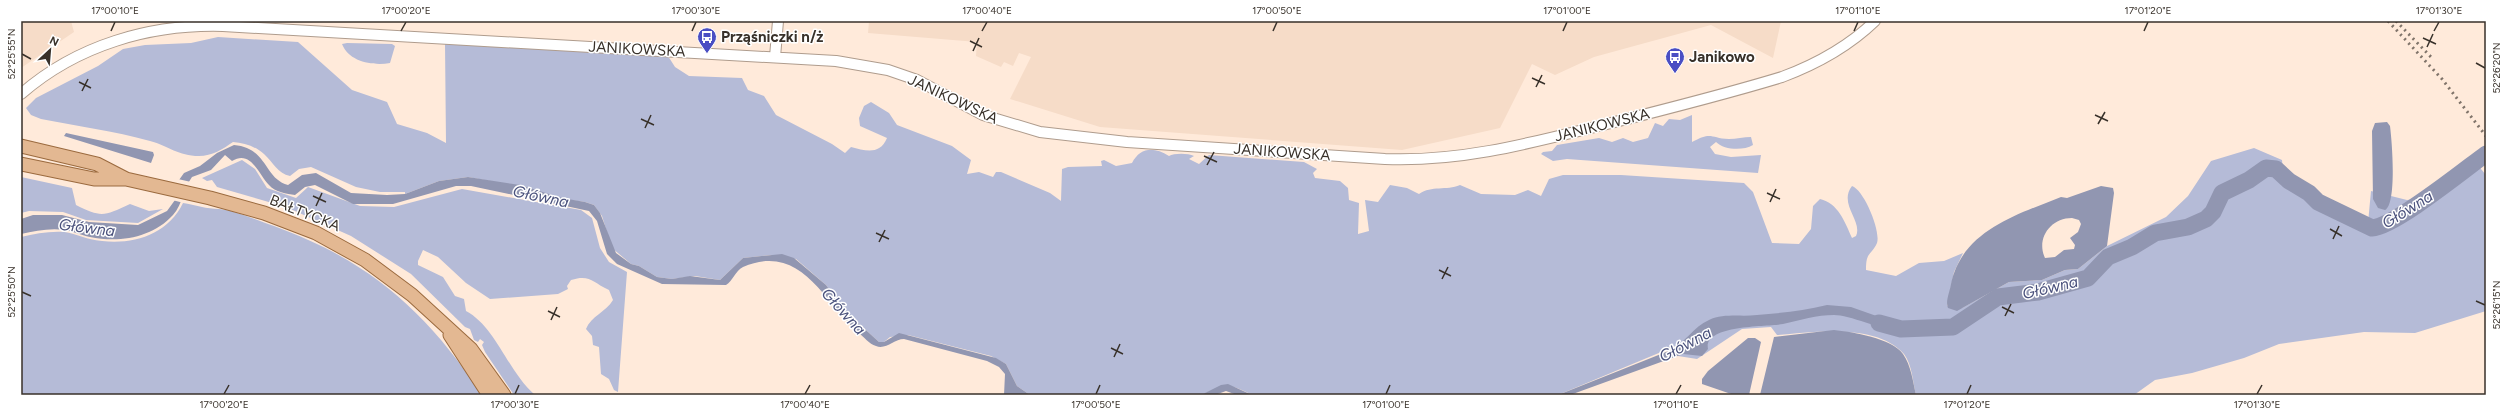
<svg xmlns="http://www.w3.org/2000/svg" width="2507" height="416" font-family="Figtree,sans-serif">
  <style>
    .built { fill: #f6dcc8 }
    .green { fill: #b5bbd7 }
    .water { fill: #9196b1; fill-rule: evenodd }
    .pier { fill: #ffeada }
    .lines { fill: none; stroke-linecap: round; stroke-linejoin: round }
    .river { stroke: #9196b1; stroke-width: 17 }
    .minor-casing { stroke: #af9c8d; stroke-width: 12 }
    .major-casing { stroke: #9b6a3e; stroke-width: 15 }
    .minor { stroke: #fff; stroke-width: 10 }
    .major { stroke: #e3b892; stroke-width: 13 }
    .rail { stroke: #80746a; stroke-width: 3; stroke-dasharray: 2 4; stroke-linecap: butt }
    .ticks { fill: none; stroke: #38312a; stroke-width: 1.5 }
    .labels { text-anchor: middle; stroke-width: 3; stroke-linejoin: round; paint-order: stroke }
    .poi-label { font-size: 15px; font-weight: bold; fill: #38312a; stroke: #fff; text-anchor: start }
    .street-label { font-size: 15px; fill: #38312a; stroke: #fff }
    .water-label { font-size: 16px; font-style: italic; fill: #4a517c; stroke: #fff }
    .neatline { fill: none; stroke: #38312a; stroke-width: 1.5 }
    .ticks-label { font-size: 10px; text-anchor: middle; fill: #38312a }
  </style>
  <rect width="100%" height="100%" fill="#ffeada"/>
  <path class="built" d="M21,21h50l3,11 -53,36z
    M869,21h912l-8,37 -62,-33 -117,32 -39,18 -23,-11 -32,64 -98,22 -302,-23 -90,-28 21,-42 -12,-4 -6,13 -9,-4 -3,5 -25,-11 1,-14 -109,-9z"/>
  <path class="green" d="M218,37l80,5 54,48 35,12 10,22 30,9 19,10 -1,-99 223,12 7,11 14,9 53,2 6,12 16,6 12,19 56,29 13,9 6,-6c15,4 29,8 36,-9l-27,-12 -1,-8 5,-12 7,-4 18,11 8,12 55,21 19,14 -4,14 12,-2 14,5 3,-5h5l49,21 11,8 1,-32 6,-2 34,-1 -1,-5 3,-1 12,6 16,-3c8,-15 21,-17 37,-7 5,-3 19,-3 25,0l-5,3 10,5 10,-9 95,7 13,7 -4,4 2,5 25,3 8,7 1,12 10,3 -1,31 11,-3 -4,-31 13,2 12,-17 17,3 12,6c13,-9 27,-3 41,-9l21,9 34,1 13,-5 13,6 8,-17 14,-4h58l123,8 9,9 19,51 27,1 12,-15 2,-23 7,-7c18,4 25,23 32,39l4,-2c7,-15 -18,-32 -4,-50 12,4 29,45 25,57 -6,13 -11,8 -11,27l30,6 23,-13 25,-2 19,-8 -9,19 -7,34 15,2 47,-26 33,-2 23,-10 13,-1 29,-23 59,-29 22,-21 23,-35 43,-13 28,12 1,12 38,29 47,22 3,-32 36,9 24,-3 45,-34 10,12v136l-71,22 -51,-1 -85,12 -35,14 -52,15 -37,7 -21,15h-218c-3,-12 -4,-31 -12,-41 -27,-31 -91,-22 -127,-19l-6,-8 -29,2 -45,30 -19,-3 9,-17 -9,6 -120,50h-306c-25,-13 -26,-11 -51,0h-171l-13,-9 -11,-22 -15,-8 -83,-21 -18,2 -6,5h-5l-34,-31 -19,-26 -30,-26 -25,-4 -28,3 -23,22 -25,-4 -23,3 -15,-2 -18,-11 -8,-2 -19,-16 -10,-32 -8,-11 -9,-3 -23,-3 -35,-11 -59,-11 -29,4 -34,13v-2h-25l-24,-5 -45,-20 -12,2 -9,7c-12,-2 -17,-14 -26,-22 -9,-8 -20,-11 -31,-12 -10,7 -21,14 -34,14 -21,0 -30,-10 -49,-15 -36,-10 -73,-15 -109,-22l-10,-4 -5,-7 10,-10 62,-32 25,-17 22,-4 46,-2z
    M347,43l45,1 3,2 -5,17c-17,3 -41,-1 -48,-19z
    M1692,115v27c20,-11 18,-4 37,-3 7,0 15,-2 22,-2l2,8c-10,6 -29,5 -37,-3l-6,5 5,7 16,3 30,-2 -3,18 -191,-14 -14,2 -12,-7 2,-2 9,-1 5,-6 42,-7 13,4 11,-4 10,4 15,-4 7,-15 8,3 6,-7 11,1z
    M242,160l13,9 12,19 29,10 12,-11 52,19 34,1 68,-18 119,21 11,8 8,30 9,14 18,10 -9,120 -4,-2 -5,-11 -8,-5 -2,-27 -6,-2 -1,-9 -6,-7c5,-13 20,-17 27,-29l-4,-10c-17,-8 -19,-16 -38,-10l-4,6 1,3 -10,5 -68,5 -24,-16 -28,-26 -15,-7 -5,11v4l25,12 12,19 9,3 2,12c30,16 42,61 69,84h-21l-29,-43 -3,-7 2,-3 -4,-3 -2,3 -4,-2 -4,-11 -5,-2 -54,-53 -60,-38 -65,-29 -69,-20 -5,-7 -5,1 -5,-3z
    M21,177l51,11 4,17c26,13 28,11 54,-1l19,7 14,-2 -25,14 -52,-3 -23,-8 -34,-1 -8,2z
    M183,203c12,2 24,6 36,6 15,1 40,12 55,17 96,35 152,85 208,169h-461v-158c14,-3 28,-6 43,-5 9,1 18,5 26,7 36,8 76,-1 93,-36z"/>
  <path class="water" d="M2387,122l3,4c2,15 7,78 -5,84l-7,-2 -5,-9 -1,-68 3,-8z
    M66,133l87,19 1,3 -3,8 -87,-27z
    M234,145c34,3 30,34 54,40l14,-10 14,-2 35,20 36,2 18,-1 34,-13 29,-4 52,8 42,13 23,4 9,3 6,8 16,40 15,11 8,2 18,11 15,2 18,-3 30,4 23,-22 39,-4 12,4 32,27 19,26 34,31h5l15,-9 97,25 10,6 11,22 13,9h-26l1,-21 -6,-7 -12,-6 -83,-22c-10,0 -18,11 -28,7 -7,-2 -12,-9 -17,-13 -36,-32 -58,-91 -116,-66 -8,4 -10,14 -17,18l-64,-1 -45,-20 -10,-10 -10,-33 -8,-10 -118,-25h-15l-63,18h-40l-38,-19 -10,2 -10,8c-8,-1 -20,-3 -26,-10 -10,-10 -18,-36 -37,-24l-7,-6 -14,15 -19,7c-9,12 -9,27 -19,38 -21,23 -54,28 -83,22 -9,-2 -17,-6 -26,-7 -14,-2 -29,1 -43,4v-15l12,-4h29l27,7 49,3 29,-14 8,-11 4,-20 5,-7 16,-7 17,-13z
    M2101,186l12,2 1,5 -7,53 -29,23 -13,1 -23,10 -33,2 -52,29 -9,-3c-3,-6 2,-17 3,-24 11,-53 65,-69 110,-87l6,1zM2072,218l7,2 2,4 -3,8 -8,6 5,7 -1,4 -10,1 -9,7 -10,1c-9,-19 5,-40 27,-40z
    M1827,305l24,2 51,18 -3,8c-17,-4 -50,-18 -65,-18 -17,0 -34,5 -51,9 -14,3 -80,0 -75,25l-6,7 -19,-2 -113,41h-12l113,-45c15,-8 22,-23 38,-30 15,-7 32,-3 48,-5 24,-2 46,-4 70,-10z
    M1834,330c18,2 58,8 69,24 8,11 10,28 13,41h-156l14,-58z
    M1748,338h7l6,4 -12,53h-15l-32,-11v-5l6,-8z
    M1228,384l24,11h-15l-11,-4 -11,4h-14l20,-10z"/>
  <path class="pier" d="M178,179l13,3 -7,21 -12,-3z"/>
  <g class="lines">
    <path class="river" d="M1879,323l22,6 52,-2 45,-30 40,-5 50,-14 20,-21 24,-10 23,-14 33,-6 18,-8 7,-7 9,-19 27,-13 17,-12 10,1 13,12 20,12 9,9 54,26c22,-1 92,-58 114,-74"/>
    <defs>
      <path id="minor" d="M775,57l3,-36
        M21,94c56,-49 129,-70 202,-68l613,35 52,9 29,10 66,35 57,17 87,10 258,17c76,3 146,-16 218,-34 60,-15 120,-30 179,-48 35,-13 66,-30 93,-56"/>
      <path id="major" d="M21,146l76,18 29,15
        M21,164l73,15h32l84,19 54,15 52,20 49,27 47,35 59,54 33,46
        M450,335l39,60"/>
    </defs>
    <use href="#minor" class="minor-casing"/>
    <use href="#major" class="major-casing"/>
    <use href="#minor" class="minor"/>
    <use href="#major" class="major"/>
    <path class="rail" d="M2388,21l54,58 44,57
      M2396,21l35,36"/>
  </g>
  <path class="ticks" d="M111,31l4,-9M401,31l5,-9M692,31l4,-9M982,31l5,-9M1273,31l4,-9M1563,31l4,-9M1854,31l4,-9M2144,31l4,-9M2434,31l5,-9M2423,38l13,6M970,41l12,6M2427,47l6,-13M973,51l6,-13M22,54l9,5M2476,63l9,5M1532,78l13,6M79,82l12,6M1536,87l6,-12M82,91l6,-12M2095,115l13,6M641,119l13,6M2098,124l7,-12M645,128l6,-13M1204,156l13,6M1207,165l7,-13M1767,193l13,6M313,196l13,6M1770,202l6,-13M316,206l6,-13M2330,229l12,7M876,233l13,6M2333,239l6,-13M879,242l6,-12M1439,270l12,6M1442,279l6,-12M22,292l9,4M2476,301l9,4M2002,307l12,6M548,311l12,6M2005,316l6,-12M551,320l6,-13M1111,348l12,6M1114,357l6,-13M224,394l5,-9M515,394l4,-9M805,394l5,-9M1096,394l4,-9M1386,394l4,-9M1676,394l5,-9M1967,394l4,-9M2257,394l5,-9"/>
  <defs>
    <symbol id="bus-pin" viewBox="-11 -11 22 30"><path d="M0 17L-7.5 6A9.5 9.5 0 1 1 7.5 6Z" fill="#4a4ec3" stroke="#fff"/><path d="M-5-6H5V4H4V6H2V4H-2V6H-4V4H-5ZM-3.5-4V0h7V-4ZM-3.5 1.2v1.5H-2V1.2ZM2 1.2v1.5H3.5V1.2Z" fill="#fff"/></symbol>
  </defs>
  <g fill-rule="evenodd">
    <use href="#bus-pin" x="696" y="26" width="22" height="30"/>
    <use href="#bus-pin" x="1664" y="46" width="22" height="30"/>
  </g>
  <g class="labels">
    <g class="poi-label">
      <text x="721" y="42">Prząśniczki n/ż</text>
      <text x="1689" y="62">Janikowo</text>
    </g>
    <g class="street-label">
      <text transform="translate(637 49) rotate(3)" y="5">JANIKOWSKA</text>
      <text transform="translate(953 99) rotate(25)" y="5">JANIKOWSKA</text>
      <text transform="translate(1602 125) rotate(-14)" y="5">JANIKOWSKA</text>
      <text transform="translate(1282 152) rotate(4)" y="5">JANIKOWSKA</text>
      <text transform="translate(305 213) rotate(22)" y="5">BAŁTYCKA</text>
    </g>
    <g class="water-label">
      <text transform="translate(541 196) rotate(12)" y="6">Główna</text>
      <text transform="translate(2407 209) rotate(-32)" y="6">Główna</text>
      <text transform="translate(87 227) rotate(7)" y="6">Główna</text>
      <text transform="translate(2050 287) rotate(-13)" y="6">Główna</text>
      <text transform="translate(844 311) rotate(48)" y="6">Główna</text>
      <text transform="translate(1685 344) rotate(-28)" y="6">Główna</text>
    </g>
  </g>
  <rect width="2507" height="416" fill="none" stroke="#ffffff" stroke-width="44"/>
  <g transform="translate(50 50) rotate(26)" stroke="#ffffff" stroke-width="3" paint-order="stroke">
  <path d="M0-3L7 15L0 10L-7 15Z" fill="#38312a"/>
  <text y="-6" font-size="11" font-weight="bold" text-anchor="middle" fill="#38312a">N</text>
  </g>
  <rect x="22" y="22" width="2463" height="372" class="neatline"/>
  <g class="ticks-label">
    <text x="115" y="14">17°00'10"E</text>
    <text x="406" y="14">17°00'20"E</text>
    <text x="696" y="14">17°00'30"E</text>
    <text x="987" y="14">17°00'40"E</text>
    <text x="1277" y="14">17°00'50"E</text>
    <text x="1567" y="14">17°01'00"E</text>
    <text x="1858" y="14">17°01'10"E</text>
    <text x="2148" y="14">17°01'20"E</text>
    <text x="2439" y="14">17°01'30"E</text>
    <text transform="translate(11 54) rotate(-90)" y="4">52°25'55"N</text>
    <text transform="translate(2496 68) rotate(-90)" y="4">52°26'20"N</text>
    <text transform="translate(11 292) rotate(-90)" y="4">52°25'50"N</text>
    <text transform="translate(2496 305) rotate(-90)" y="4">52°26'15"N</text>
    <text x="224" y="408">17°00'20"E</text>
    <text x="515" y="408">17°00'30"E</text>
    <text x="805" y="408">17°00'40"E</text>
    <text x="1096" y="408">17°00'50"E</text>
    <text x="1386" y="408">17°01'00"E</text>
    <text x="1676" y="408">17°01'10"E</text>
    <text x="1967" y="408">17°01'20"E</text>
    <text x="2257" y="408">17°01'30"E</text>
  </g>
</svg>
